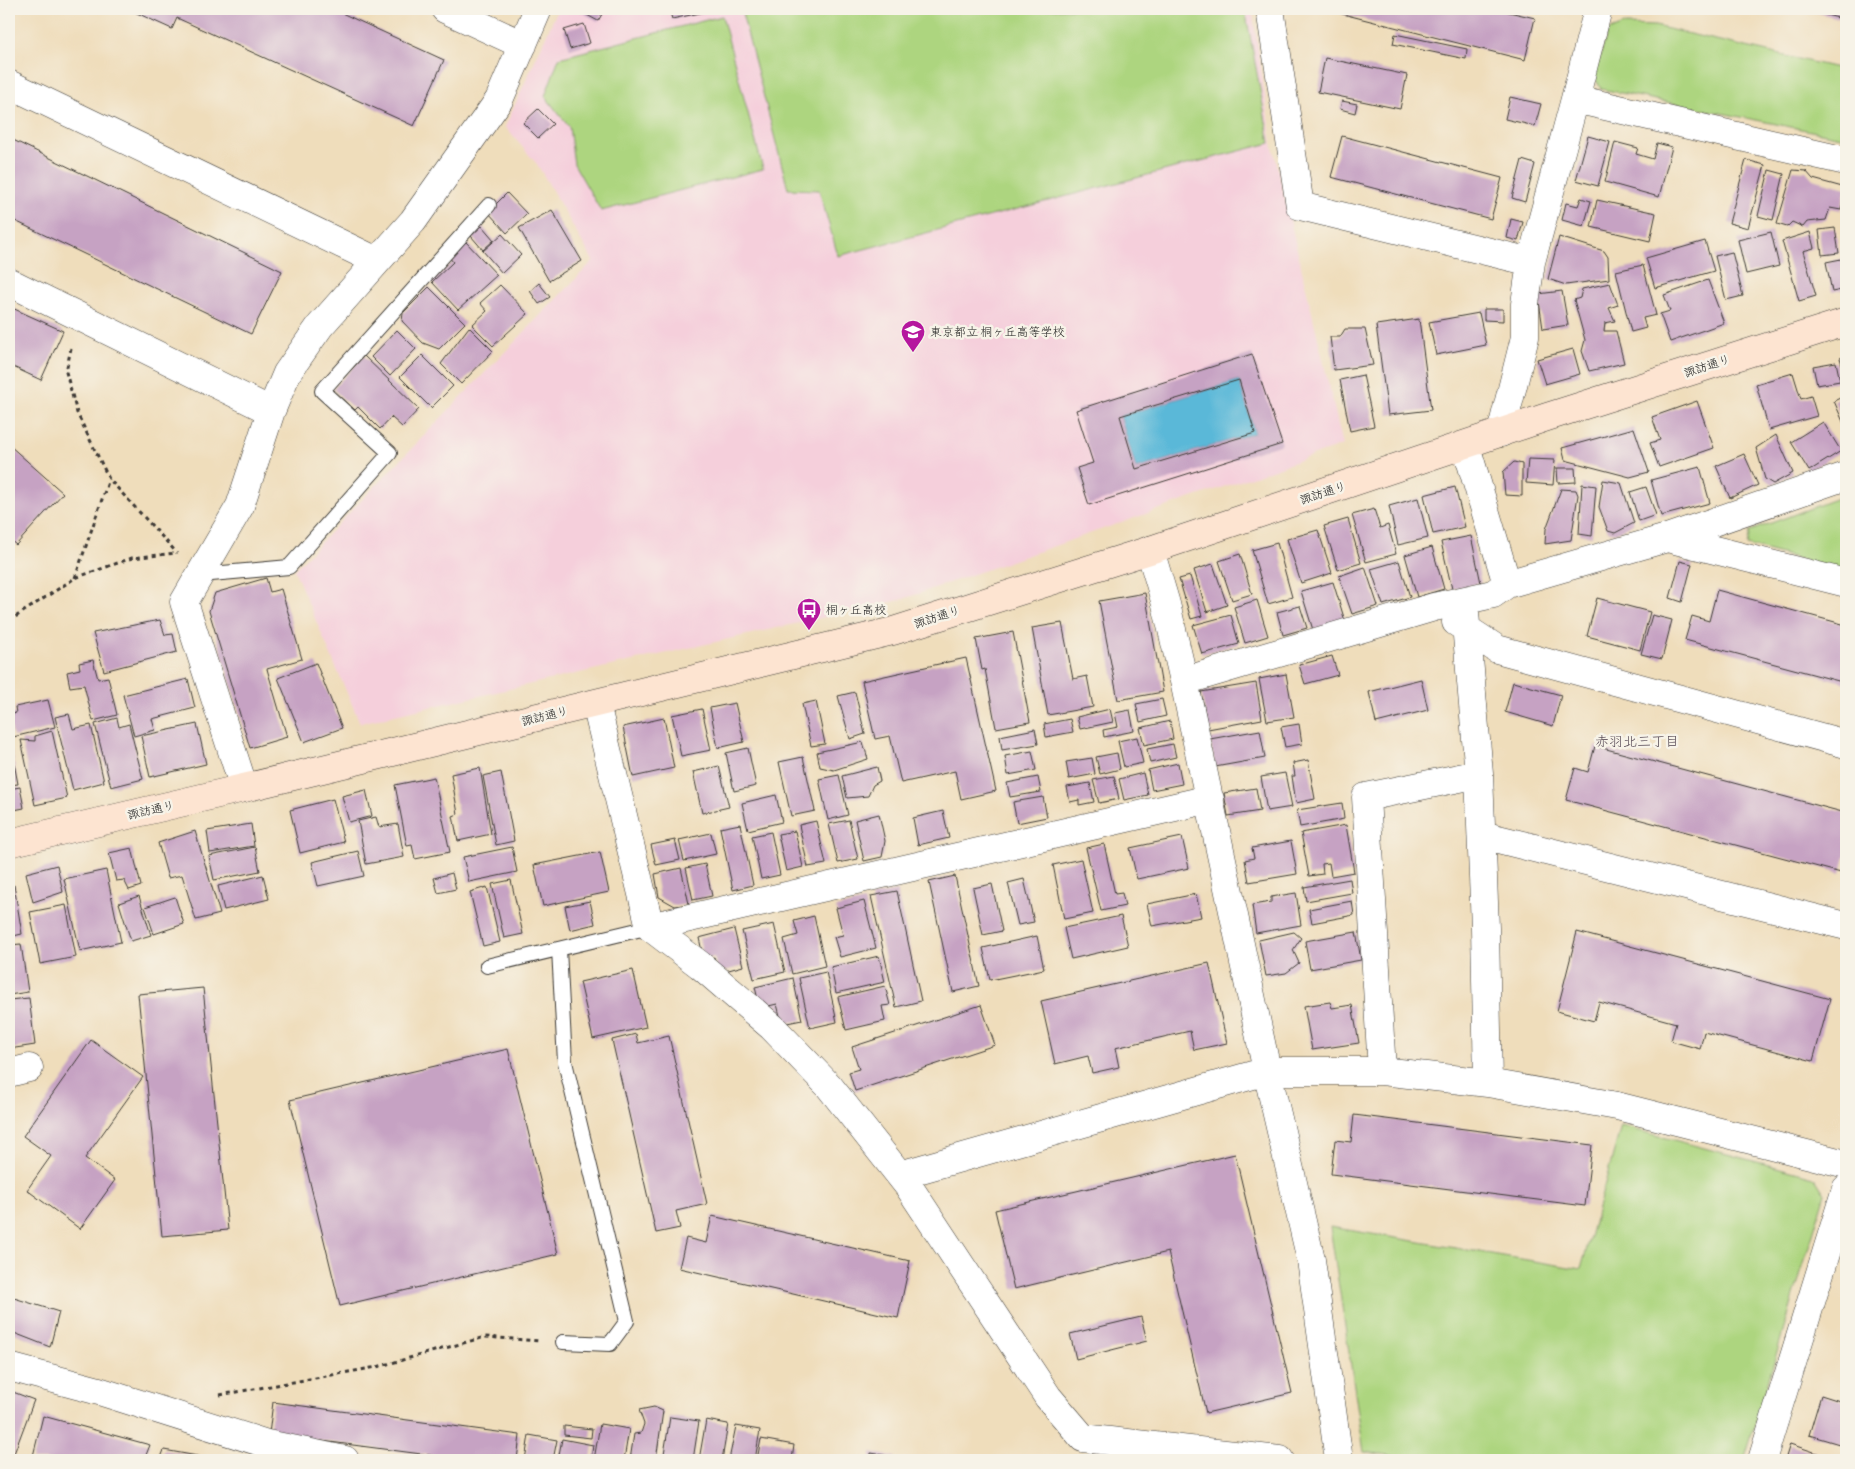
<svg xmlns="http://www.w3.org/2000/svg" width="1855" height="1469" font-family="Pangolin,'Klee One',sans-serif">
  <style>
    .built { fill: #f5cfdb }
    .green { fill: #add57f; stroke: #64784e }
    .water { fill: #5ab8d8; stroke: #3b6a7a }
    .building { fill: #c6a2c3; fill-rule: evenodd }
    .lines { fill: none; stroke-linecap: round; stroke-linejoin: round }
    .lane-casing { stroke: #3c3934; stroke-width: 16 }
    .street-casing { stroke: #3c3934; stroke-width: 29 }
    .secondary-casing { stroke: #3c3934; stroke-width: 29 }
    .path { stroke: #3c3934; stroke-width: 3; stroke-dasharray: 4 4; stroke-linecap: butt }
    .lane { stroke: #fff; stroke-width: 14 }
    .street { stroke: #fff; stroke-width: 28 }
    .secondary { stroke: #fde4d1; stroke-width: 28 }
    .labels { text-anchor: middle; stroke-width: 5; stroke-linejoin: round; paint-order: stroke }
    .poi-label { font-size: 12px; fill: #1c1c1c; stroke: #f7f3e8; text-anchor: start }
    .street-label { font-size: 12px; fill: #1c1c1c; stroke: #f7f3e8 }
    .neighbourhood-label { font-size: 14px; fill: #584b56; stroke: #f7f3e8 }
  </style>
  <rect width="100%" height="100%" fill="#f7f3e8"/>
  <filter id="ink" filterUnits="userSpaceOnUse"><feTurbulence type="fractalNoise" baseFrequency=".02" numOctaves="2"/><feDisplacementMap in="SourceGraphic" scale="10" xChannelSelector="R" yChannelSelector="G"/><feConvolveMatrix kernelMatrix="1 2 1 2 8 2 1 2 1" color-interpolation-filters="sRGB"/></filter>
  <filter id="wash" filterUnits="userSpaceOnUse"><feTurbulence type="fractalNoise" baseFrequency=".0096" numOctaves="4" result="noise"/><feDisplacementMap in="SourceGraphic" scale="20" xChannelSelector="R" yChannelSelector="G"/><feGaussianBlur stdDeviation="1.12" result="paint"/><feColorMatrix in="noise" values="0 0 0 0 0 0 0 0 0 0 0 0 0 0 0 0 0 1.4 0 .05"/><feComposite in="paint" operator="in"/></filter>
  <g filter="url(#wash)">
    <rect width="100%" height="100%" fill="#efddbb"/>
    <path class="built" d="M558,9h694l20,134 71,302 -443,155 -540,123 -66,-153 299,-309 -56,-97 -32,-37z"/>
    <path class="green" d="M741,9h504l25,134 -432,113 -19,-66 -31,-1z
      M722,16l41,153 -162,42 -27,-47 -5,-37 -24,-31 14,-38z
      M1623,25l32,1 191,44v68l-245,-49 -7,-13 14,-45z
      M1846,495v76l-99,-26 3,-14z
      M1621,1126l193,51 11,17 -81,266h-314l-66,-8 -34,-225 251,42z"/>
    <path class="water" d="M1239,380l16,53 -119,36 -16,-53z"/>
    <g id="blocks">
      <path class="building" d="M128,9h205l111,51 -30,66 -237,-108 -5,11z
        M576,9h29l-7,12z
        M669,9h45v1l-42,9z
        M1323,9h173l39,9 -10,42z
        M1803,9h43v11z
        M584,24l6,19 -20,6 -6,-19z
        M1395,34l72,15 -1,10 -73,-15z
        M1325,58l82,17 -7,34 -82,-17z
        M1510,97l31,7 -6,22 -30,-7z
        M1342,101l15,3 -2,9 -15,-4z
        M538,109l15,15 -15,14 -15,-15z
        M1342,136l160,42 -11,41 -160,-42z
        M1588,136l22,6 -12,44 -22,-6z
        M9,138l273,133 -31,63 -242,-116z
        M1615,142l23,6 -2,6 17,5 4,-16 15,4 -13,50 -54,-15z
        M1522,160l13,4 -10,38 -13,-4z
        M1746,160l19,5 -17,63 -19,-5z
        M1769,170l15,4 -11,46 -15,-4z
        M1793,170l13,1 7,8 33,9 -5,22 -11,-2 -4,12 -19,2 -4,5 -11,-5 -5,5 -10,-3z
        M507,193l20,21 -20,19 -19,-21z
        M1581,198l10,3 -7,25 -22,-6 4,-17 12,3z
        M1597,200l59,13 -6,28 -59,-14z
        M552,210l30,51 -33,20 -30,-53z
        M1511,219l12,3 -5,19 -11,-3z
        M482,226l12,14 -11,10 -12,-14z
        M1835,228l4,25 -17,2 -3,-25z
        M1771,232l8,34 -33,8 -8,-34z
        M1810,232l4,16 -11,3 13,45 -17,5 -17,-60z
        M502,234l19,21 -19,18 -19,-22z
        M1559,237l45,14 4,6 1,22 -43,6 -18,-6z
        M1705,241l9,30 -59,17 -9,-30z
        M466,242l31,33 -39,35 -26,-28 21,-20 -4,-5z
        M1732,252l11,44 -17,4 -11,-44z
        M1846,258v31l-14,3 -6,-30z
        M1643,265l13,50 -13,3 3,10 -15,4 -15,-61z
        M1708,280l16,43 -54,19 -10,-28 10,-3 -6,-16z
        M539,283l11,14 -11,7 -9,-13z
        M1610,283l8,22 -9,3 6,13 -10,2 -1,8h12l8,32 -35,8 -7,-20 3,-11 -11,-40 6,-2 2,-9z
        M500,285l28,29 -35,32 -21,-21 15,-14 -7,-8z
        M429,287l36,36 -26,26 -16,-6 -21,-22 1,-8z
        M1562,291l6,34 -25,4 -5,-35z
        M10,307l53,24 -22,49 -32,-15z
        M1484,309h19v12l-19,-1z
        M1479,313l7,32 -50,10 -7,-33z
        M1419,319l12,91 -43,5 -12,-90z
        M469,327l24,24 -32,33 -20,-20z
        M1345,329h20l8,36 -39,5 -4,-33h10z
        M397,330l19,19 -26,27 -19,-19z
        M1573,349l7,25 -35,10 -8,-25z
        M1252,354l30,90 -193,61 -12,-37 16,-5 -17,-53zM1239,380l16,53 -119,36 -16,-53z
        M422,355l31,31 -22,22 -31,-31z
        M364,356l55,53 -17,18 -11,-10 -11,12 -22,-22 -3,3 -22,-21z
        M1846,356v22l-6,-20z
        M1836,362l4,19 -23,4 -4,-19z
        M1793,373l8,26 10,-3 6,20 -48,14 -13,-46z
        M1363,375l11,51 -24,5 -10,-51z
        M1846,395v29h-2l-10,-23z
        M1697,401l17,47 -55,19 -9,-24 10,-3 -8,-23z
        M1823,422l18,29 -32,20 -18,-29z
        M1634,428l15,44 -19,5 -65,-17 -3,-12z
        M1776,435l17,38 -20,11 -8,-5 -9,-31z
        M9,445l54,48 -47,52 -7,-6z
        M1744,454l14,31 -28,13 -14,-32z
        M1528,459l27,1 -2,25 -27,-2z
        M1514,462l8,2v32l-17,-1 -2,-23z
        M1700,467l10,36 -49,13 -10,-36z
        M1557,468h18l1,14 -18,1z
        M1603,480l18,3 13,40 -19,10 -7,-2 -9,-24z
        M1582,484l14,2 -4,50 -13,-2z
        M1455,487l10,40 -32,7 -9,-39z
        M1646,487l10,28 -17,6 -9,-29z
        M1561,489l15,1 2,5 -7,45 -26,4 1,-15z
        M1418,498l10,40 -30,7 -9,-39z
        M1374,509l6,19 8,-3 8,29 -30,8 -14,-47z
        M1348,519l13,44 -23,7 -14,-44z
        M1318,530l14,43 -31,10 -14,-44z
        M1471,536l10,47 -29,6 -11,-47z
        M1277,543l15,54 -24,7 -16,-54z
        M1432,547l12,42 -27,8 -12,-42z
        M1240,554l12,40 -20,6 -13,-39z
        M1399,561l11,36 -27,8 -12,-36z
        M1680,561l12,3 -10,38 -12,-4z
        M1213,564l14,41 -20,7 -13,-42z
        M1365,567l13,39 -26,8 -13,-38z
        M1190,576l12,40 -11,3 -12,-40z
        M266,578l4,14 11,-3 21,70 -35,10 20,68 -37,11 -41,-137 6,-18z
        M1333,582l12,39 -32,9 -12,-39z
        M1717,590l129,35v58l-161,-43 7,-24 17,5z
        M1145,593l18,99 -45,8 -19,-99z
        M1597,598l53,14 -10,38 -53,-14z
        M1257,600l11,36 -23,7 -11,-36z
        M1300,606l7,22 -24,7 -6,-23z
        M1231,615l8,29 -37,10 -9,-29z
        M1652,615l20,5 -10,39 -21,-5z
        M160,620l5,15 8,-1 4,18 -73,19 -11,-38z
        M1062,623l11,56 14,-3 6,31 -45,8 -16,-87z
        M1013,632l17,90 -34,6 -11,-59 -3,1 -6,-31z
        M1332,656l6,19 -33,9 -6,-19z
        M966,658l30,133 -35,8 -6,-28 -54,12 -11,-47 -15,3 -13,-58z
        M93,660l5,19 10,-2 9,38 -24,6 -9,-36 -14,2 -3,-15 13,-3 -1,-6z
        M316,663l26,65 -38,14 -26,-64z
        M1286,674l8,43 -27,4 -8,-42z
        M188,679l7,29 -43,11 3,11 -21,6 -11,-41z
        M1421,679l7,31 -52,13 -7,-31z
        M1513,682l48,13 -8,31 -48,-14z
        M1256,683l6,36 -54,10 -7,-37z
        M855,692l10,42 -15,5 -12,-43z
        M1162,699l4,17 -26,6 -4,-18z
        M48,700l7,27 -42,10 -4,-22 7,-2 -1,-6z
        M816,701l9,43 -14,2 -9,-42z
        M735,703l9,39 -26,6 -8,-40z
        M702,709l9,41 -30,6 -9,-41z
        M1110,709l3,13 -33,7 -3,-12z
        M1130,710l4,21 -30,6 -1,-7 15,-3 -3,-14z
        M69,714l4,15 18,-4 13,57 -31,8 -18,-73z
        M117,718l2,9 10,-3 14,55 -32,8 -16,-63z
        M664,718l10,50 -41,9 -10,-50z
        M1070,719l3,13 -27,5 -2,-13z
        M1170,721l3,18 -29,6 -4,-17z
        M197,724l9,40 -56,13 -9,-41z
        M1299,724l3,20 -17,3 -4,-20z
        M1035,729l3,15 -36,6 -2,-14z
        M1260,730l5,28 -50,9 -5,-28z
        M52,731l15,67 -32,7 -14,-65 14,1v-5z
        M1137,737l6,26 -19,4 -6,-26z
        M9,741l5,19 -5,1z
        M863,742l5,17 -34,11 -14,-3 -3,-15z
        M1173,744l3,13 -26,6 -3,-14z
        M1595,746l251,67v39l-5,21 -275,-73 9,-32 13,4z
        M748,748l8,38 -22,5 -8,-38z
        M1032,751l4,19 -28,5 -3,-19z
        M1117,753l3,16 -20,5 -4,-17z
        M803,757l12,54 -24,5 -12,-54z
        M1092,758l3,16 -26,5 -3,-17z
        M1308,760l7,39 -19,4 -4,-27h3l-2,-13z
        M14,763l4,21 -9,1v-21z
        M1178,763l4,21 -30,6 -4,-20z
        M719,766l10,41 -27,6 -9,-41z
        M877,767l3,14 -7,4 -5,11 -21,2 -5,-22z
        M480,768l11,66 -33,7 -5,-25 5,-2 -7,-40z
        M501,772l13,69 -18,4 -13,-69z
        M1143,773l5,22 -24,5 -5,-21z
        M1285,773l7,34 -25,4 -6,-34z
        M839,775l9,40 -20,5 -9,-41z
        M1114,776l5,23 -20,4 -6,-23z
        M434,777l16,75 -35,7 -3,-14 -5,1 -12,-61z
        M1038,777l3,15 -31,5 -3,-14z
        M1090,783l4,19 -15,3v-5l-9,2 -3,-15z
        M20,787l4,21 -15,3v-22z
        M1256,788l4,23 -32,5 -4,-23z
        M366,790l6,26 -23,6 -7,-26z
        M776,795l6,27 -34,8 -6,-27z
        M1043,797l4,20 -30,6 -4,-21z
        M333,799l11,43 -44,11 -10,-43z
        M1342,803l2,16 -44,8 -3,-17z
        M943,811l6,27 -31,7 -5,-27z
        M879,814l6,27 -3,16 -18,4 -9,-41z
        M376,817l3,10 19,-3 6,33 -38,7 -8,-43z
        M849,820l9,39 -20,4 -9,-39z
        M816,821l10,43 -18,3 -9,-42z
        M251,824l3,22 -44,7 -3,-22z
        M740,824l13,61 -20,5 -13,-62z
        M1346,825l8,47 -23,4 -2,-13 -7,1 1,10 -14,2 -8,-43z
        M195,831l25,83 -24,6 -14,-45 -14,3 -10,-35z
        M795,831l8,36 -17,4 -8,-37z
        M771,832l9,43 -19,4 -9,-43z
        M711,833l5,21 -32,7 -5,-21z
        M1182,837l7,31 -52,11 -7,-31z
        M675,840l5,20 -24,5 -5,-20z
        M1291,841l6,33 -48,8 -4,-22 9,-2 -2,-10z
        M1104,844l11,50 7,-1 3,13 -24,5 -15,-63z
        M255,847l5,24 -46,9 -5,-24z
        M512,847l5,25 -48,10 -6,-25z
        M132,848l9,38 -12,4 -5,-10 -8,1 -7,-28z
        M358,851l6,25 -46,10 -6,-24z
        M600,852l9,40 -66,14 -9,-41z
        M1081,859l12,54 -29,6 -11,-54z
        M705,864l7,32 -19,4 -7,-32z
        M57,865l6,27 -30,10 -7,-29z
        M681,868l8,36 -14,2 -16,-9 -4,-23z
        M106,870l15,72 -41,9 -16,-72z
        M452,873l4,16 -18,4 -4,-15z
        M263,875l6,24 -45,11 -6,-24z
        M955,876l24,110 -26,6 -24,-110z
        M1024,879l10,43 -16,3 -10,-42z
        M1350,879l2,14 -46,8 -2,-14z
        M511,880l12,54 -19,4 -12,-54z
        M992,884l10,47 -19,4 -10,-47z
        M14,885l8,49 -13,3v-51z
        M487,887l13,55 -17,4 -13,-54z
        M897,891l24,110 -25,6 -25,-111z
        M1296,893l5,32 -45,8 -4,-28 19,-3v-5z
        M1196,894l5,23 -49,9 -5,-22z
        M139,896l12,39 -20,6 -12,-38z
        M175,897l9,27 -30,10 -9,-27z
        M590,901l5,23 -25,6 -5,-24z
        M864,901l12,47 -36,9 -6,-20 9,-2 -7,-27z
        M1352,901l2,14 -42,8 -3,-14z
        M66,905l10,52 -36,7 -10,-52z
        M814,916l11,50 -33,8 -8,-35 14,-4 -4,-14z
        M1121,916l7,30 -57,13 -7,-31z
        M774,924l11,48 -31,7 -12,-48z
        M734,929l9,37 -25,7 -4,-16 -10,3 -5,-22z
        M1294,932l7,6 -8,12 6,13 -13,10 -20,3 -7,-36z
        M1356,932l5,28 -51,9 -5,-28z
        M1577,932l253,67 -17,62 -109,-29 -4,17 -29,-8 5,-18 -77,-21 -5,19 -37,-10z
        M1037,936l7,33 -54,11 -7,-32z
        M21,944l7,48 -19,3v-50z
        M879,956l6,26 -49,11 -5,-26z
        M1209,963l18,80 -33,7 -4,-19 -75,17 4,19 -27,6 -4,-17 -33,8 -14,-63z
        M633,970l13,57 -53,12 -13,-57z
        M826,972l11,50 -27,6 -11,-50z
        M793,978l9,42 -20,4 -5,-20 -17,4 -5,-21z
        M885,986l5,19 -8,1 3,15 -39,9 -8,-33z
        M203,988l25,242 -66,6 -24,-242z
        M29,998l6,47 -26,4v-49z
        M1330,1002l2,6 20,-3 7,38 -47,7 -8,-44z
        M981,1005l14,40 -140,46 -6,-19 10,-3 -7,-22z
        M636,1034l2,9 31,-7 38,168 -31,7 4,17 -24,5 -44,-193z
        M91,1040l52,37 -58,81 30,22 -35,49 -53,-39 24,-34 -28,-20z
        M508,1049l50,205 -218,52 -50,-206z
        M1354,1115l238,30 -7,61 -254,-32 4,-34 16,2z
        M1235,1154l57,239 -86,20 -38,-161 -154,37 -19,-79z
        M712,1216l198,45 -12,57 -219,-50 7,-30 20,5z
        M14,1298l45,14 -9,35 -41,-16v-17z
        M1141,1317l6,24 -71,18 -6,-25z
        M13,1392l21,8 -22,59 -3,-1v-57z
        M1821,1395l25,8v43l-37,-11z
        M273,1402l247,33 -3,25h-50l-198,-26z
        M654,1407l9,4 -7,49h-26l4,-26 7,-1 3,-9 -5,-14z
        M43,1416l107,29 -6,15h-112z
        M670,1417l29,4 -6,39h-30z
        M706,1420l22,4 -6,36h-23z
        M600,1424l29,5 -5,31h-30z
        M564,1426l28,3 -1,9 -27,-3z
        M736,1426l24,4 -5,30h-26z
        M529,1435l28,5 -4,20h-28z
        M562,1439l31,6 -2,15h-33z
        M761,1439l33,6 -2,15h-35z
        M1790,1444l33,11 -2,5h-36z
        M164,1450l50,9v1h-54z
        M871,1453l24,4v3h-24z"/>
    </g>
  </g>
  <g filter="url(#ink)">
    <use href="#blocks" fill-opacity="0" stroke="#3c3934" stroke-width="1"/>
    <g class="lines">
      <defs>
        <path id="lane" d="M200,575l89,-8 101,-114 -68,-62 167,-186
          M559,949l6,113 62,259 -17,23 -47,-2
          M487,966l163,-39"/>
        <path id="street" d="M445,9l78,36
          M1270,9l30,197 231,56
          M9,84l368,177
          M1575,99l271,62
          M9,282l262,129
          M1501,433l24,-96v-33l6,-42 44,-163 23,-90
          M1466,446l41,138
          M1667,538l179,45
          M1150,550l16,54 18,77 85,399 42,180 28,200
          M1464,601l15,173 6,154 3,155
          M1456,622l41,27 349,95
          M1184,681l250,-74 59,-13 14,-10 160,-46 179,-62
          M596,704l54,223 50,38 72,62 57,59 80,101 139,210 35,41 197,22
          M244,788l-60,-186 56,-96 31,-95 16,-38 33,-47 93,-105 86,-121 39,-91
          M1482,835l364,91
          M650,927l560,-128
          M1382,1071l-16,-274 113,-23
          M9,1073l20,-5
          M900,1175l367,-104h115l106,12 129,23 229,58
          M9,1367l90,24 168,53 78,16
          M1762,1460l84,-271"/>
        <path id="secondary" d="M9,843l235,-55 649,-157 257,-81 397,-133 299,-95"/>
      </defs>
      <use href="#lane" class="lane-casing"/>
      <use href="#street" class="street-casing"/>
      <use href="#secondary" class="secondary-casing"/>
      <path class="path" d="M71,348l-5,24 11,41 32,66 68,74
        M75,578l34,-99
        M9,621l66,-43 57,-20 44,-5
        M220,1395l157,-28 108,-30 55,4"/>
      <use href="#lane" class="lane"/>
      <use href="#street" class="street"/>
      <use href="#secondary" class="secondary"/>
    </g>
  </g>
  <defs>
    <symbol id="school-pin" viewBox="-11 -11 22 30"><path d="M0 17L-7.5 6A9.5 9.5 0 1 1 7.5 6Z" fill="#b5179e" stroke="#f7f3e8"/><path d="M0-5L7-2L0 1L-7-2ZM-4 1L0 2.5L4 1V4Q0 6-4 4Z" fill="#fff"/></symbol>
    <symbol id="bus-pin" viewBox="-11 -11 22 30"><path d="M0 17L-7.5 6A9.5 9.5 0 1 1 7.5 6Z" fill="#b5179e" stroke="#f7f3e8"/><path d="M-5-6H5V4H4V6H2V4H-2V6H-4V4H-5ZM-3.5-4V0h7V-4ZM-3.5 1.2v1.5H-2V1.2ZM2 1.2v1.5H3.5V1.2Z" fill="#fff"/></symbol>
  </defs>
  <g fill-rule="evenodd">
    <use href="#school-pin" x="899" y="318" width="28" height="38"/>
    <use href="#bus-pin" x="795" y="596" width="28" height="38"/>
  </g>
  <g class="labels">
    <g class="poi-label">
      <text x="930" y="336">東京都立 桐ヶ丘高等学校</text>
      <text x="826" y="614">桐ヶ丘高校</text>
    </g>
    <g class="street-label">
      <text transform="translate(1707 366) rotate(-18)" y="4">諏訪通り</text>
      <text transform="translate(1323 493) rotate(-18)" y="4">諏訪通り</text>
      <text transform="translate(937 617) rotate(-18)" y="4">諏訪通り</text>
      <text transform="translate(545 716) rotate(-14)" y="4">諏訪通り</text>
      <text transform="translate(151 810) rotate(-13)" y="4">諏訪通り</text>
    </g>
    <g class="neighbourhood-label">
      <text x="1637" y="746">赤羽北三丁目</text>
    </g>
  </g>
  <rect width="1855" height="1469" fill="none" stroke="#f7f3e8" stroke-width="30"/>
</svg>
